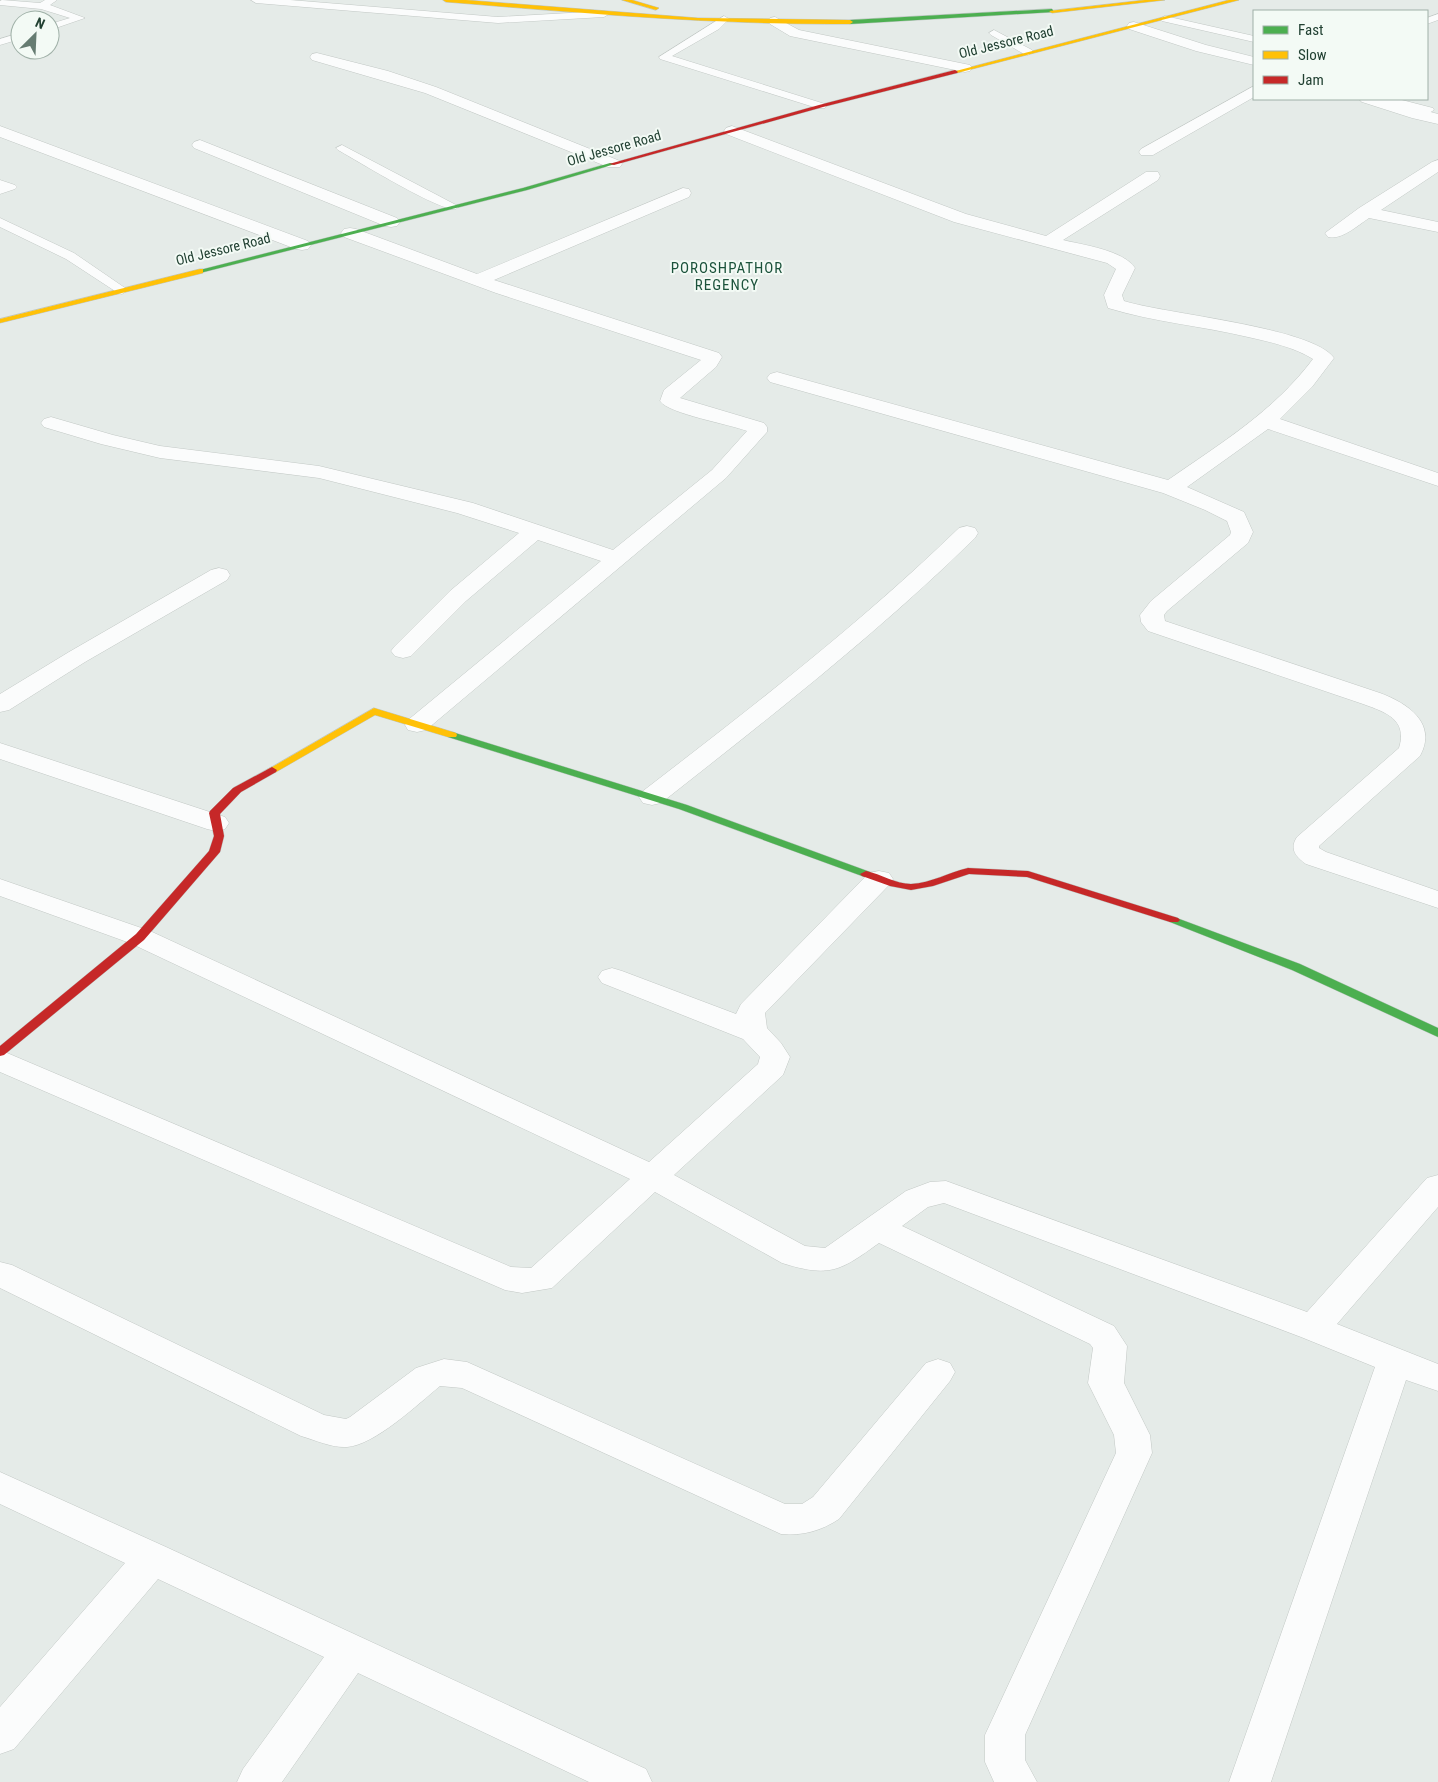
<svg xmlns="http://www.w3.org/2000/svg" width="1438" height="1782" font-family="'Roboto Condensed',sans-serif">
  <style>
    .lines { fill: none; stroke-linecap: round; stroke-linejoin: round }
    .lane-casing { stroke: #c2c8c5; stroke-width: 1 }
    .street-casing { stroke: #c2c8c5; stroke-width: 1 }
    .fast-casing { stroke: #bec7c3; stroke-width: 1 }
    .slow-casing { stroke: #bec7c3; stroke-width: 1 }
    .jam-casing { stroke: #bec7c3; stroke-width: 1 }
    .lane { fill: #fbfcfc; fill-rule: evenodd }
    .street { fill: #fbfcfc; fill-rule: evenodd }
    .fast { fill: #4caf50; fill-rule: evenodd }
    .slow { fill: #ffc107; fill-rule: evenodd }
    .jam { fill: #c62828; fill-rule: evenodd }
    .labels { text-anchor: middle; stroke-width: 4; stroke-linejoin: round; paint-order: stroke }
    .far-street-label { font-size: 14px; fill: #214032; stroke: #f3faf5 }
    .far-neighbourhood-label { font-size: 15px; letter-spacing: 1px; fill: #1c533c; stroke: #f3faf5 }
  </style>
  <rect width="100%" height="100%" fill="#e5ebe8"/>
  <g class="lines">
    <defs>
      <path id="lane" d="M2,0l38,3 5,-3h12l-7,5 35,13 -35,12v-6l20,-6 -29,-9 -41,-4v-4z
        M251,0h39l208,17 106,-6 5,3 -5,3 -106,6 -242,-20z
        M1438,14v6l-11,4v-6z
        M724,16l5,3 -10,10 -47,27 153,48 1,2 -1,2h-8l-157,-49 -1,-2z
        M1165,16l89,20v6l-92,-21 -2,-2z
        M994,30l38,20 1,2 -5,3 -4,-1 -33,-19 -2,-2z
        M20,33v6l-20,6v-6z
        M1382,99h16l35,9 1,2 -5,3 -46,-12z
        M342,145l114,60 2,2 -2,2c-14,4 -100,-49 -118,-59l-2,-2z
        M0,180l15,5 2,2 -2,2 -15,5z
        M0,218l74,35 54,37 -6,4 -4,-1 -52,-34 -66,-32z"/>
      <path id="street" d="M775,17l24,13 166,34 5,1 2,3 -2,3 -5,1 -175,-36 -20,-12 -2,-3 2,-3z
        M1134,22l72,23 48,12v8l-58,-14 -67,-22 -2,-3 2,-3z
        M317,53l71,18 48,16 184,74 2,3 -2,3h-12l-183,-74 -113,-33 -2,-3 2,-3z
        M1254,86v11l-101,58h-12l-2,-3 2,-3z
        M1359,99h23l56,15v10l-26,-6 -50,-16z
        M0,126l308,115 3,4 -3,4 -6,1 -6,-1 -296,-112z
        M732,126l234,88 80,22 100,-64h12l2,4 -2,4 -95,60c20,5 60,10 72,28l-13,27 2,6c41,13 188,26 210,57l-22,29 -32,32 158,54v13l-170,-57 -81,58 57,25 9,20 -5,11 -81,68 -3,4 1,6 215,72c27,10 58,30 40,63l-101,90v2l7,4 112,39v17l-132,-44c-10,-7 -17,-15 -9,-27l102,-89c9,-29 -14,-36 -36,-44l-215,-73 -7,-9 -1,-7 11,-14 79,-66 1,-3 -4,-11 -22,-11 -42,-17 -393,-111 -3,-4 3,-4 7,-2 7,2 384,106c53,-37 105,-68 145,-121 -19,-12 -43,-17 -65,-22 -46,-11 -94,-15 -140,-29l-4,-13 12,-26 -9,-6 -153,-41 -228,-88 -2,-3 2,-3z
        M200,140l197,78 3,4 -3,4 -6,1 -6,-1 -191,-78 -2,-3 2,-3z
        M1438,160v12l-57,38 57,12v10l-69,-14c-12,8 -27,22 -41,19l-3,-4 34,-25 73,-46z
        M683,188l6,1 2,4 -2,4 -195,83 225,73 3,4 -6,10 -36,31 84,25 3,4v5l-41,46 -300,252 -9,2 -9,-2 -3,-5 3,-5 193,-159 -63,-21 -72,61 -55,55 -8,2 -8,-2 -4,-5 4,-5 55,-55 69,-58 -62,-20 -138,-35 -159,-20 -59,-14 -57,-17 -3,-4 3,-4 7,-2 62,18 47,11 159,20 154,37 140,47 99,-80 35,-39c-18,-7 -78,-17 -87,-30l4,-11 37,-30 -205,-67 -152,-56 -3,-4 3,-4 6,-1 6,1 121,45z
        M967,526l8,2 3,5 -3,5c-98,96 -206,180 -314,265l-9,2 -9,-2 -4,-6 4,-6c109,-84 217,-167 316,-263z
        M219,568l8,2 3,5 -3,5 -142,82 -76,48 -9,2v-18l69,-42 142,-82z
        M0,743l225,74 4,6 -4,6 -9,2 -9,-2 -207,-70z
        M879,871l10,2 4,6 -4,6 -124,128 2,15 14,15 9,14 -7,18 -109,100 131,71 20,2 81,-57 24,-9 16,-1 361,131 120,-134 11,-3v32l-101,117 101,40v27l-32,-11 -135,402h-42l146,-415 -74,-30 -357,-134 -16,4 -26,19 212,100 13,20 -3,37 26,52 2,18 -127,282v25l12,22h-43l-9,-20v-27l131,-282 -2,-18 -26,-52 5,-35 -3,-4 -211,-101c-39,28 -49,35 -97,20l-127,-71 -103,96 -30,5 -17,-3 -505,-218v-22l511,217 20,1 99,-89 -500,-236 -130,-47v-17l150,52 499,231 109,-98 2,-7 -17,-18 -141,-56 -4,-6 4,-6 10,-3 10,3 114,43 5,-10 128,-131z
        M0,1262l12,3 312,150 22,4 4,-2 66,-49 28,-9 23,3 318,142h17l11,-7 113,-134 12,-4 12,4 5,9 -5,9 -111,138c-18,12 -37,17 -58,15l-319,-146 -22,-2c-22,18 -65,59 -93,61 -15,1 -32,-7 -46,-11l-301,-148z
        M0,1472l166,75 480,222 6,13h-63l-231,-109 -76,109h-45l6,-13 81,-112 -166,-78 -144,170 -14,5v-47l125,-144 -125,-59z"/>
      <path id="fast" d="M1052,9l2,3 -204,12 -3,-2 3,-2z
        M610,163l5,1 -88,26 -327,83 -4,-2 327,-83z
        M452,732l235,73 183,67 2,2 -6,3 -4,-1 -183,-67 -231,-72 -1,-2 1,-2z
        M1174,917l126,47 138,64v9l-146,-67 -122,-48 -2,-2 2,-2z"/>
      <path id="slow" d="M443,0h23l232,18 152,2 3,2 -3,2c-135,1 -269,-11 -404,-22z
        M622,0h10l27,8 -3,2z
        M1145,0h20l-113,13 -3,-2z
        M1229,0h10l-282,73 -5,-1z
        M200,269h3v4l-203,50v-4z
        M374,708l82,25 1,2 -1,2h-8l-73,-22 -99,57 -4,1 -5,-3z"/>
      <path id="jam" d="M955,70l3,2 -1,1 -134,34 -209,58 -5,-1 210,-59z
        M272,767l5,3 -1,2 -35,20 -21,22 4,22 -4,16 -76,88 -140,115 -4,1v-10l136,-112 73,-83 5,-15 -5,-23 1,-2 23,-23z
        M968,868l60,3 150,47 2,2 -2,2h-8l-143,-45 -58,-3 -36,12 -22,4 -21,-4 -28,-10 -2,-2 6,-3c15,3 30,13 45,13 20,-1 39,-12 57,-16z"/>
    </defs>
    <use href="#lane" class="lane-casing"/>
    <use href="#street" class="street-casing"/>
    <use href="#fast" class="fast-casing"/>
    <use href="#slow" class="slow-casing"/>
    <use href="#jam" class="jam-casing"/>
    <use href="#lane" class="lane"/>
    <use href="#street" class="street"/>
    <use href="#fast" class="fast"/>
    <use href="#slow" class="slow"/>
    <use href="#jam" class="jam"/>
  </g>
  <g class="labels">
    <g class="far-street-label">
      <text transform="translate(1006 42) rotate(-14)" y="5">Old Jessore Road</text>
      <text transform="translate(614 148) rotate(-16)" y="5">Old Jessore Road</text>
      <text transform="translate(223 249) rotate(-14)" y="5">Old Jessore Road</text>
    </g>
    <g class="far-neighbourhood-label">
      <text x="727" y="273">POROSHPATHOR<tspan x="727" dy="17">REGENCY</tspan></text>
    </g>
  </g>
  <rect x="1253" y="10" width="175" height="90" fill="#f3faf5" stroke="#9fb0a7"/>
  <rect x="1263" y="26" width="25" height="8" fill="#4caf50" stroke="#9fb0a7"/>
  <text x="1298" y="35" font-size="15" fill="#214032">Fast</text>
  <rect x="1263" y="51" width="25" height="8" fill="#ffc107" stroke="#9fb0a7"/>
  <text x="1298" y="60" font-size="15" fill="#214032">Slow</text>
  <rect x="1263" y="76" width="25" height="8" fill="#c62828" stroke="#9fb0a7"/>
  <text x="1298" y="85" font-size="15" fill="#214032">Jam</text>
  <g transform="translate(35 35) rotate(24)"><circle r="24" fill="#f3faf5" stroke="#9fb0a7"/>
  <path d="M0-4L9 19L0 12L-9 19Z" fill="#667c72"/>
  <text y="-8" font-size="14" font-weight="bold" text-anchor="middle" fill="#214032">N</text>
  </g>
</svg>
